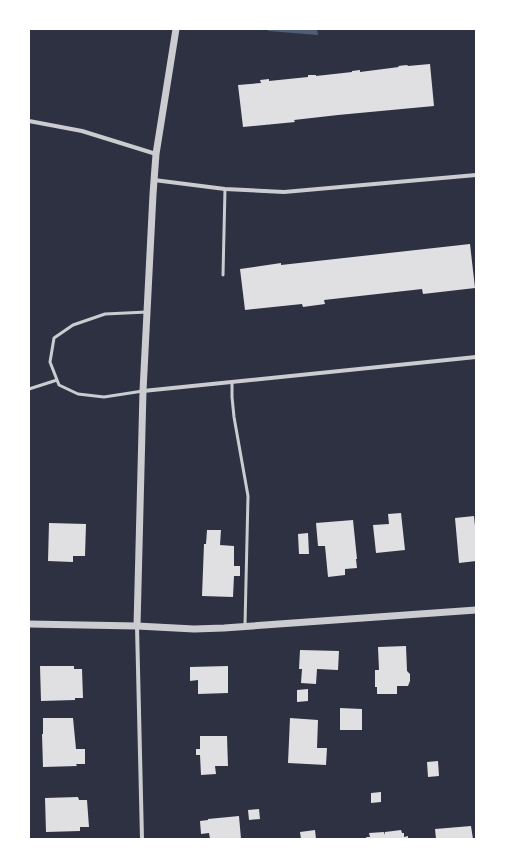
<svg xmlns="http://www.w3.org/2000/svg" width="505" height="868" font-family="Bitter,serif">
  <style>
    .water { fill: #4f5d75 }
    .building { fill: #e0e0e3 }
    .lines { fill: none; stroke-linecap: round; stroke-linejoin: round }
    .service { stroke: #caccd0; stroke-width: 3 }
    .minor { stroke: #caccd0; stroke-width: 4 }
    .tertiary { stroke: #caccd0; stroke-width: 7 }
  </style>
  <rect width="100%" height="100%" fill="#2d3142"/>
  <path class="water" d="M268,29h49l1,6 -50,-4z"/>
  <path class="building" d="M430,64l4,42 -96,9 -44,5 1,2 -52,5 -5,-42 23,-2 -1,-3 9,-1v2l39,-4v-2h8v1l36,-4v-1l8,-1v2l39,-5 -1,-1 9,-1 1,1z
    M470,244l5,44 -52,6 -1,-5 -98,11 1,4 -22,3 -1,-3 -57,6 -5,-41 41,-6v2z
    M401,513l4,37 -29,3 -3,-28 16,-1 -1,-10z
    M474,516l2,20v25l-17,2 -4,-45z
    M353,520l4,39h-1l1,9 -12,1v6l-17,2 -3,-31h-7l-2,-23z
    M49,523l37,1 -1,32h-12v6l-25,-1z
    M207,530h14l-1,15 14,1v20h6v10h-6l-1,21 -31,-1 2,-52h2z
    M308,533l1,21h-10l-1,-20z
    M406,646l1,25 3,3v7l-2,5h-11v8h-20v-7h-2v-17h4l-1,-23z
    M300,650l39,1 -1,19 -21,-1 -1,15 -15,-1 1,-14h-3z
    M40,666h34v3h8l1,29h-8v2l-34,1z
    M228,666v27l-30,1v-14l-8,1v-14z
    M308,689v12l-11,1v-12z
    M340,708l22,1v21h-22z
    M43,718h30l3,31h9v15h-9l1,2 -34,1 -1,-33h1z
    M290,718l28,2 -1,28h10l-1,17 -38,-2z
    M200,736h27l1,30h-13l1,8 -15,1 -1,-20h-4v-6h4z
    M438,761l1,15 -11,1 -1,-15z
    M381,792v10l-10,1v-10z
    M78,797l1,3h8l2,27h-9v4l-34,1 -1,-34z
    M259,809l1,10 -11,1 -1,-10z
    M239,816l2,23h-31l-1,-6 -8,1 -1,-13 8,-1v-1z
    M471,826l2,13h-37l-1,-10z
    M315,830l1,9h-15l-1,-7z
    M401,830l1,3h2v4l4,-1v3h-41l-1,-2h4l-1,-4 15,-1 1,3v-3z"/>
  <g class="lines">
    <path class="service" d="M223,275l2,-86
      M232,382v15l2,20 14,79 -3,129
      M29,389l28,-9
      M143,391l-39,6 -26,-3 -19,-9 -9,-23 4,-24 19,-13 32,-11 42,-2"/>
    <path class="minor" d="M29,121l53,10 74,23
      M154,180l71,9 59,3 192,-17
      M143,391l333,-34
      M137,626l5,213"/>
    <path class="tertiary" d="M29,624l108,2 57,3 30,-1 252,-18
      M137,626l6,-235 10,-197 3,-40 20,-125"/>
  </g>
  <rect width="505" height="868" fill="none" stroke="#ffffff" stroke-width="60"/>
</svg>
